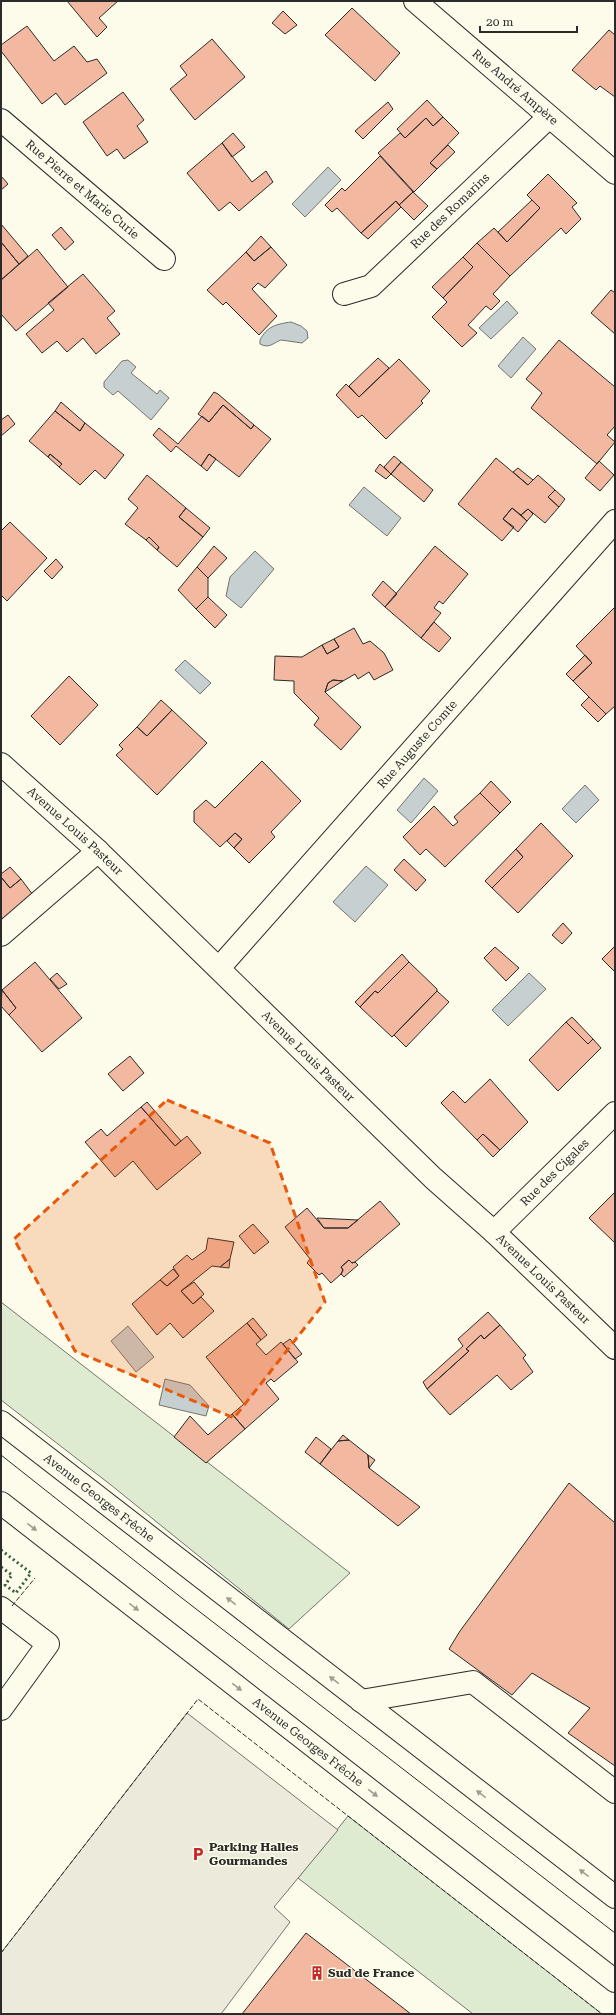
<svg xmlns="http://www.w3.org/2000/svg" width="616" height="2015" font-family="'Roboto Serif',serif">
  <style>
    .green { fill: #deebd1; stroke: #74746e }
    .parking { fill: #eceadb; stroke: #74746e }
    .water { fill: #c7d0d0; stroke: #74746e }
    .building { fill: #f2b8a0; stroke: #2b2b2b }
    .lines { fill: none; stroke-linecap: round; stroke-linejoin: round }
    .minor-casing { stroke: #2b2b2b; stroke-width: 24 }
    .major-casing { stroke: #2b2b2b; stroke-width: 24 }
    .minor { stroke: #fdfbea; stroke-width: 22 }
    .major { stroke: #fdfbea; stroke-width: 22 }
    .tram { stroke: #2b2b2b; stroke-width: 1 }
    .hedge { stroke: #34623c; stroke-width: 3; stroke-dasharray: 2 3; stroke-linecap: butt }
    .fence { stroke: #2b2b2b; stroke-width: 1; stroke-dasharray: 5 2; stroke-linecap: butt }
    .oneway { fill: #9e9d94 }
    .marked { fill: #e8590c; fill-opacity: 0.2; stroke: #e8590c; stroke-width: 3; stroke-dasharray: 8 5; stroke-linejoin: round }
    .labels { text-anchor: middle; stroke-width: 3; stroke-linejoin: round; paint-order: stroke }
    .street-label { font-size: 12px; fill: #2b2b2b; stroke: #fdfbea }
    .poi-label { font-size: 12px; font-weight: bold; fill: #2b2b2b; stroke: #fdfbea; text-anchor: start }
  </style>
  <rect width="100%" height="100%" fill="#fdfbea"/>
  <path class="green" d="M1,1302l349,271 -61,56 -178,-144 -110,-85z
    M348,1816l254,198h-129l-175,-136z"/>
  <path class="parking" d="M187,1713l151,117 -64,77 16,15 -69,92h-220v-61z"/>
  <path class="water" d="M328,167l13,13 -36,37 -13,-13z
    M507,301l11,12 -27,26 -12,-11z
    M291,322l10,4 6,5 1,7 -6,5 -21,-3c-8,3 -12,9 -21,4v-4c7,-14 17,-16 31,-18z
    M523,337l13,12 -25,29 -13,-12z
    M128,360l8,7 -5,6 26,21 3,-4 9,8 -18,22 -33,-29 -5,4 -9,-8v-5l18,-21z
    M364,487l37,31 -14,18 -38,-31z
    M255,551l19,18 -33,39 -15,-12 4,-19z
    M185,660l26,23 -11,11 -25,-24z
    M424,778l14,13 -27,32 -14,-13z
    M585,785l14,15 -23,23 -14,-14z
    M366,866l22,19 -33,37 -22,-20z
    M529,973l17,16 -38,37 -16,-16z
    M128,1326l26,31 -18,15 -25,-31z
    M165,1379l25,6 19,21 -3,10 -47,-11z"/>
  <path class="building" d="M67,1h51l-19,17 8,9 -10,10z
    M352,8l48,45 -25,28 -50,-46z
    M283,11l14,14 -12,9 -13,-11z
    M27,26l27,35 20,-15 13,16 10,-3 10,14 -42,32 -9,-12 -14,11 -41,-53v-6z
    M609,30l6,5v62l-15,-11 -4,4 -24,-20z
    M212,39l33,38 -50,43 -25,-31 17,-14 -7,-9z
    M123,92l21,28 -7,6 11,16 -24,17 -7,-10 -10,7 -24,-34z
    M427,100l16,17 -10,9 -7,-8 -21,20 -8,-9z
    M388,102l5,7 -30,30 -8,-8z
    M443,117l16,16 -29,30 7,6 -23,23 -36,-39 22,-20 5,5 21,-20 7,8z
    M233,133l12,14 -13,10 -10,-14z
    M222,143l30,39 14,-11 7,11 -34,29 -9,-9 -11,9 -32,-38z
    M448,145l7,7 -18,17 -7,-6z
    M380,156l33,36 -14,13 -3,-4 -35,32 -24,-25 -5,4 -7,-7 17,-17 3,3z
    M548,174l29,29 -5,4 9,12 -15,15 -5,-6 -51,48 -33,-33 17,-15 13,14 33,-34 -13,-13z
    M1,176l7,8 -7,6z
    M413,192l15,14 -14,14 -15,-15z
    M532,200l8,8 -33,34 -9,-10z
    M396,201l5,6 -33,32 -7,-6z
    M1,224l27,32 -9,8 -18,-22z
    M61,227l13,15 -9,8 -13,-15z
    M261,236l10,11 -17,14 -8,-9z
    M1,242l18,22 -18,16z
    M477,243l33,33 -17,18 7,7 -9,9 -5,-4 -18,19 9,8 -15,14 -30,-30 15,-15 -4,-4 30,-31 -10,-10z
    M271,247l16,18 -22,23 -7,-5 -6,6 25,27 -18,19 -33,-33 -3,3 -16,-15 39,-38 8,9z
    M37,249l31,38 -52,44 -15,-17v-34z
    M463,257l10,10 -30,31 -11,-11z
    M83,274l32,37 -8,7 13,16 -24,20 -13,-16 -16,14 -10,-11 -15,12 -16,-19 28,-24 -6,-7z
    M611,290l4,3v41l-24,-21z
    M559,340l56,47v39l-8,9 8,7 -18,22 -66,-56 11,-15 -16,-14z
    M378,358l11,10 -30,29 -10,-11z
    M399,359l31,32 -9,10 2,2 -37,36 -24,-24 -4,3 -22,-23 10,-11 13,13z
    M214,392l4,2 36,31 -3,4 -28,-24 -14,17 -11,-8z
    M61,402l24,21 -5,8 -25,-20z
    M223,405l28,24 3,-4 17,14 -32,38 -30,-23 -8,12 -25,-20 -5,6 -18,-17 6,-7 19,16 24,-28 7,6z
    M55,411l25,20 5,-8 39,32 -19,24 -10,-9 -15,15 -21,-18 3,-3 -12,-10 -2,3 -19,-16z
    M8,415l7,9 -14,12v-16z
    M50,454l12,10 -3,3 -11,-10z
    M209,454l7,5 -9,12 -6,-5z
    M394,456l7,6 -10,12 -7,-7z
    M496,458l32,27 10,-10 17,15 -7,7 11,10 -14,16 -17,-14 -7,6 -9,-7 -9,11 11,8 -12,14 -44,-37z
    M599,461l15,14 -14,16 -15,-13z
    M401,462l32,28 -9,12 -33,-28z
    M380,464l11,10 -5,5 -11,-8z
    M518,468l15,12 -5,5 -15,-13z
    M147,475l39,33 -7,9 24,20 -26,30 -20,-17 2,-3 -10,-10 -3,3 -21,-16 13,-16 -10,-9z
    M555,490l10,9 -6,8 -11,-10z
    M186,508l24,20 -7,9 -24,-20z
    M512,508l15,13 -9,11 -15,-13z
    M528,509l5,5 -6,7 -6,-6z
    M10,522l37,36 -40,43 -6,-6v-64z
    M149,537l10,10 -2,3 -11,-10z
    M214,546l13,12 -19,20 -11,-11z
    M435,546l33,28 -25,30 -4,-3 -5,7 7,5 -20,25 -36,-31z
    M56,559l7,8 -11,12 -8,-8z
    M197,567l11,11v19l-12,12 -18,-19z
    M383,581l14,13 -12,13 -13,-12z
    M208,597l19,18 -12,13 -19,-19z
    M615,607v99l-9,8 -33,-33 19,-18 -16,-17z
    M434,622l17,16 -12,14 -18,-14z
    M354,628l9,16 7,-3 14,12 9,17 -19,10 -5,-8 -11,7 -3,-5 -12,7 -10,-1 -5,3 -3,9 36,35 -20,23 -27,-25 5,-7 -25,-25v-12l-20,-1 1,-24 27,1 20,-12 5,9 12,-7 -5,-8z
    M334,639l5,8 -12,7 -5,-9z
    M585,655l7,8 -19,18 -7,-7z
    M69,676l29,29 -38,40 -29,-29z
    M333,680l10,1 -18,11 3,-9z
    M589,697l17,17 -8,8 -17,-17z
    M161,700l11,10 -25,26 -10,-9z
    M172,710l35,33 -50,52 -41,-40 7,-6 -4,-4 18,-18 10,9z
    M262,761l39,40 -30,31 4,5 -26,26 -15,-15 8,-9 -7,-6 -15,14 -26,-25v-11l12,-11 9,8z
    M491,781l20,21 -11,11 -20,-20z
    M480,793l20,20 -55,54 -19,-18 -6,6 -17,-18 31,-31 19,20 5,-4 -4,-5z
    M541,823l32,33 -55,57 -26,-25 31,-31 -7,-8z
    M235,833l7,6 -8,9 -7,-7z
    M516,849l7,8 -31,31 -7,-7z
    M404,859l22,21 -10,11 -22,-21z
    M10,867l11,12 -11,9 -9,-11v-3z
    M1,877l9,11 11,-9 12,16 -32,26z
    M563,923l9,10 -10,11 -10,-9z
    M615,946v26l-13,-13z
    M495,947l24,21 -13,13 -22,-23z
    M402,954l7,8 -31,31 -3,-2 -15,16 -5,-5z
    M35,962l47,56 -40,34 -33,-37 7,-7 -14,-18z
    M409,962l28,27v2l-45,46 -32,-30 15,-16 3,2z
    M57,973l10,11 -8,5 -9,-10z
    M2,990l14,18 -7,7 -8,-9z
    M437,991l12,11 -43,45 -12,-12z
    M572,1017l21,22 -5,5 -22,-22z
    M566,1022l22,22 5,-5 8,9 -43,43 -29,-31z
    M130,1056l14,17 -21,18 -15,-17z
    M490,1079l38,43 -28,28 -17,-16 -6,6 -36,-37 12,-12 12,12z
    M147,1102l34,39 -6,5 -34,-39z
    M141,1107l34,39 12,-10 14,17 -44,37 -24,-29 -18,16 -30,-35 16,-13 6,7z
    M483,1134l17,16 -7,7 -16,-17z
    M615,1192v51l-26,-25z
    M380,1201l20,23 -45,38 -3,1 -3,-3 -8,7 2,3 -2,4 -10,9 -9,-10 -3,2 -12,-12 3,-4 -25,-32 22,-19 17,20h24z
    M317,1218l41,2 -10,8h-24z
    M253,1224l16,18 -15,12 -15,-18z
    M208,1238l26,4 -4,17 -10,8 -8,-1 -31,25 12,13 8,-7 13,14 -31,27 -13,-15 -13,12 -25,-31 28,-24 7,6 12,-10 -6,-9 14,-12 5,5 14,-10z
    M230,1259l-1,9 -9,-1z
    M349,1260l3,3 3,-1 3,3 -14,12 -3,-3 2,-4 -2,-3z
    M173,1269l6,7 -12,10 -7,-6z
    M194,1282l10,12 -11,10 -12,-13z
    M488,1312l12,13 -16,14 -3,-4 -15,14 3,2 -42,38 -4,-7 40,-36 -5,-7z
    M253,1318l14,17 -6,5 -14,-17z
    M247,1323l14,17 -5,4 10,11 15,-13 17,20 -24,20 -3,-3 -5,4 13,16 -34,30 -13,-15 12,-10 -38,-47z
    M500,1325l26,30 -3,3 10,14 -22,18 -14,-15 -47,40 -23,-26 42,-38 -3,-2 15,-14 3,4z
    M290,1339l12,15 -7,5 -12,-15z
    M232,1414l13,15 -39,34 -32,-26 16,-21 18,19z
    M343,1435l6,5 -11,1z
    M316,1437l15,12 -11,15 -15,-12z
    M349,1440l19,15 1,13 51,39 -22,19 -78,-62 18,-23z
    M368,1455l7,5 -6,8z
    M569,1483l46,40v243l-47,-33 22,-25 -58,-35 -20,22 -63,-46 11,-18z
    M306,1933l105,81h-169z"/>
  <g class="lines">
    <defs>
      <g id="minor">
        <path id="s1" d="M415,1l200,172"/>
        <path id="s2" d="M1,120l163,139"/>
        <path id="s3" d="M344,294l27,-8 178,-169"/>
        <path id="s4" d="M1,764l97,87 335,327 61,54 121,116"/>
        <path d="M1,935l97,-84"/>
        <path id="s5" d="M219,968l396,-447"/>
        <path id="s6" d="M494,1232l121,-119"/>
        <path d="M1,1608l47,36 -47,65"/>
        <path d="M361,1701l112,-19 142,110"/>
      </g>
      <g id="major">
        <path id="s7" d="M1,1422l614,475"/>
        <path id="s8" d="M1,1503l614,478"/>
      </g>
    </defs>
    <use href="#minor" class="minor-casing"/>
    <use href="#major" class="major-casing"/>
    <use href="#minor" class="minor"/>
    <use href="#major" class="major"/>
    <path class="tram" d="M1,1455l177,140 437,338"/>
    <path class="hedge" d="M1,1550l30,23 -15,20 -11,-8 7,-10 -11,-8"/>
    <path class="fence" d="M12,1606l23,-28
      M1,1953l197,-254 404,315"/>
  </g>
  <defs><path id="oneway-solid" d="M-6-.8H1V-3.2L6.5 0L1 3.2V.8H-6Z"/></defs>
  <g class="oneway">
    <use href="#oneway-solid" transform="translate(32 1527) rotate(38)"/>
    <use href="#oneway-solid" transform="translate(231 1601) rotate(-142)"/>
    <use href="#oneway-solid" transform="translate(134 1607) rotate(38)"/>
    <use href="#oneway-solid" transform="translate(334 1680) rotate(-142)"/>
    <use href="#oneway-solid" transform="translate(237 1687) rotate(38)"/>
    <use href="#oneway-solid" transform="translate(373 1793) rotate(38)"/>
    <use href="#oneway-solid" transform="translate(481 1794) rotate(-142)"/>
    <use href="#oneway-solid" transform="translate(584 1873) rotate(-142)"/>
  </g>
  <path class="marked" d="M167,1100l103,43 55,159 -91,116 -159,-67 -61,-112z"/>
  <defs>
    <symbol id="parking-bare" viewBox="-9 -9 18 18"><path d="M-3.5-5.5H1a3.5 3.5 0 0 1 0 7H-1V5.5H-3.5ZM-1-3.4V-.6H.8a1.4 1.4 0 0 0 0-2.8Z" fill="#c62828" stroke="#fdfbea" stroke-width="2.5" paint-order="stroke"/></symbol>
    <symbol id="building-bare" viewBox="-9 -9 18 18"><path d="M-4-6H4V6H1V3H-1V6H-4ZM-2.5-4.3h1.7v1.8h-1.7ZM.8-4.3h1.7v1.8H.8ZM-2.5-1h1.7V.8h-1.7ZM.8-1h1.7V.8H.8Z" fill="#c62828" stroke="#fdfbea" stroke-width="2.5" paint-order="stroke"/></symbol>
  </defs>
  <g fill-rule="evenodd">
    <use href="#parking-bare" x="188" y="1844" width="20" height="20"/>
    <use href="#building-bare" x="307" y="1963" width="20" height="20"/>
  </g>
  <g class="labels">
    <g class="street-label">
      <text dy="4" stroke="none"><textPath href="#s1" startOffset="132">Rue André Ampère</textPath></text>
      <text dy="4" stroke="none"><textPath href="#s2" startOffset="107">Rue Pierre et Marie Curie</textPath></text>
      <text dy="4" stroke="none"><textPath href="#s3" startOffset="137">Rue des Romarins</textPath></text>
      <text dy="4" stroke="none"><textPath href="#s5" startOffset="299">Rue Auguste Comte</textPath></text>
      <text dy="4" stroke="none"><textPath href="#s4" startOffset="100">Avenue Louis Pasteur</textPath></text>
      <text dy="4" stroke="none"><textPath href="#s4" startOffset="424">Avenue Louis Pasteur</textPath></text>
      <text dy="4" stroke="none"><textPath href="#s6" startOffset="85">Rue des Cigales</textPath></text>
      <text dy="4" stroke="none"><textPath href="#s4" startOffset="748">Avenue Louis Pasteur</textPath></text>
      <text dy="4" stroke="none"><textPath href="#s7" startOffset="124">Avenue Georges Frêche</textPath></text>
      <text dy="4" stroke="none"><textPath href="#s8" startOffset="389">Avenue Georges Frêche</textPath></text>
    </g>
    <g class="poi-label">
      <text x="209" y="1851">Parking Halles<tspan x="209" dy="14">Gourmandes</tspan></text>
      <text x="328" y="1977">Sud de France</text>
    </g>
  </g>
  <rect width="616" height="2015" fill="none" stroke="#2b2b2b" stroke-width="4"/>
  <path d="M480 26v6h97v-6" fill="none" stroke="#2b2b2b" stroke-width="2"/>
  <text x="486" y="26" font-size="12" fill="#2b2b2b" stroke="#fdfbea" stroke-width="3" paint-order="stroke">20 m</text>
</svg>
